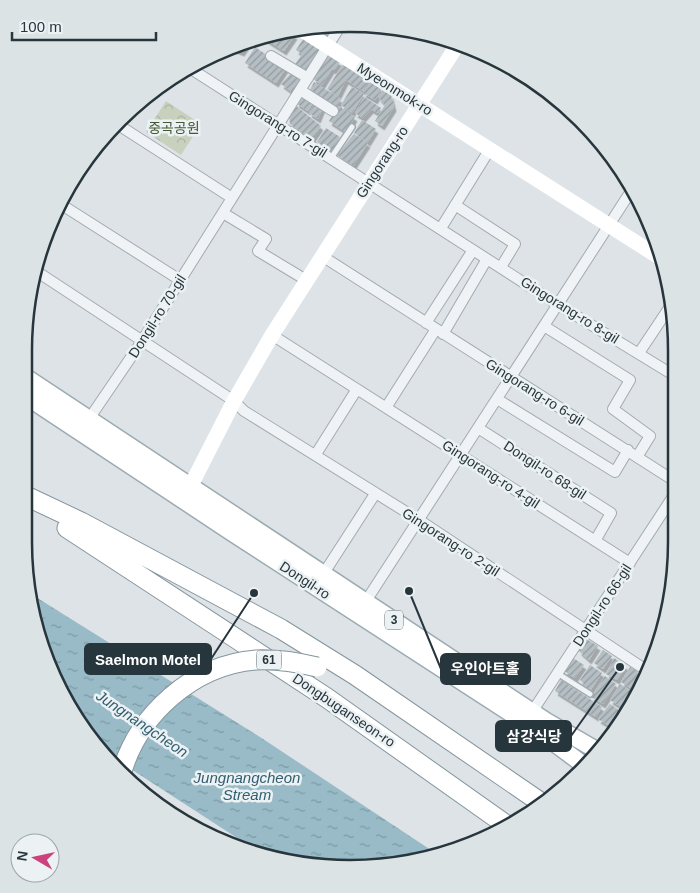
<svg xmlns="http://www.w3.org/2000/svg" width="700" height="893" font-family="Arial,'Noto Sans KR',sans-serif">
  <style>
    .forest { fill: url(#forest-crowns) }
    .water { fill: url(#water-ripples) }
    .building { fill: url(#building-hatch); filter: url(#shadow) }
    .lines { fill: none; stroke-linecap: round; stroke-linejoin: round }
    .lane-casing { stroke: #a3abb1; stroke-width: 8 }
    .street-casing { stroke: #a3abb1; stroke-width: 12 }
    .primary-casing { stroke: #9cabb2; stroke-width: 19 }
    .highway-casing { stroke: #84959d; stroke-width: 21 }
    .lane { stroke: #eff3f5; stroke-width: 5 }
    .street { stroke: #eff3f5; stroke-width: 10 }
    .secondary { stroke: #fff; stroke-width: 15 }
    .primary { stroke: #fff; stroke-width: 16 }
    .highway { stroke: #fff; stroke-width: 19 }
    .highway-bridge-casing { stroke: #84959d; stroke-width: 21; stroke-linecap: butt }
    .highway-bridge { stroke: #fff; stroke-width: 19 }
    .labels { text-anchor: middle; stroke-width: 5; stroke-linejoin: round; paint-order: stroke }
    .shield { fill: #ecf2f4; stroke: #626e74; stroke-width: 1 }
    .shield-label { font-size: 12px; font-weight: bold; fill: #27353d }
    .street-label { font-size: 14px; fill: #27353d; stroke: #ecf2f4 }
    .park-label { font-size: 14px; fill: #455834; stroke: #ecf2f4 }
    .water-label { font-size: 15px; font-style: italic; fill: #325e70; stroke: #ecf2f4 }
    .rim { fill: none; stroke: #27353d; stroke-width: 2.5 }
    .leader { fill: none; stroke: #27353d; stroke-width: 2 }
    .callout-dot { fill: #27353d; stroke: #ecf2f4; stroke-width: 2 }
    .callout { fill: #27353d; stroke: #27353d; stroke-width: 2 }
    .callout-label { font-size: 15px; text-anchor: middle; font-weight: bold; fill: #fff }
  </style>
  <defs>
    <pattern id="forest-crowns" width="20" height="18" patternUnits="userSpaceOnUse" patternTransform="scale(1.25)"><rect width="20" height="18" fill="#c8d0be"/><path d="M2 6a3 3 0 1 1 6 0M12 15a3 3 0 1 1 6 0" fill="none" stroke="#acb3a4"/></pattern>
    <pattern id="water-ripples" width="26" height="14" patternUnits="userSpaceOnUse" patternTransform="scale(1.25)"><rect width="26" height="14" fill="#98bbc7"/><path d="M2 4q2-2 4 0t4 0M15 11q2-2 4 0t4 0" fill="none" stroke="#7c99a3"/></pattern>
    <pattern id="building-hatch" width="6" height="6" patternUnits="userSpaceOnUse" patternTransform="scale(1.25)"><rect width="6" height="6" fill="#b4bec3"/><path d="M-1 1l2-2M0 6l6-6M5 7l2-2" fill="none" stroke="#929ba0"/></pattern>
    <filter id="shadow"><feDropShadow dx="2.5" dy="4.5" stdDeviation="0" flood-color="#0004"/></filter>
  </defs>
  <rect width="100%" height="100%" fill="#dde3e7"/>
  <path class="forest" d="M166,101l35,23 -20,31 -35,-23z"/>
  <path class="water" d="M31,594l229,143 180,119 -90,13 -82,-11 -168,-109 -32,-43 -33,-78z"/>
  <path class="building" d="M316,26h18l-5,9z
    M288,31l7,4 -11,16 -22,-14z
    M303,39l17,11 -14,23 -12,-7 8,-12 -6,-4z
    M250,40l-8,12 -11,-4 14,-7z
    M255,47l31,21 -10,15 -31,-20z
    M327,54l13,8 -6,8 -2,-1 -10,16 -9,-6z
    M343,64l26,16 -6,11 -17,-11 -8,16 -11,-7z
    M292,72l9,6 -9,14 -11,-8z
    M371,81l11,8 -7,11 -12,-7z
    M314,82l27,17 -6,10 -26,-17z
    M352,87l12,7 -12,19 -11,-8z
    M383,90l8,5 3,12 -12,19 -7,-5 10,-16 -7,-8z
    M302,94l12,7 -6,10 -12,-8z
    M364,97l17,11 -3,5 -7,-4 -8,9 -8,-5z
    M316,102l7,5 -5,12 -9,-6z
    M295,105l26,21 -9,13 -22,-15 -1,-8z
    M339,106l16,11 -9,15 -17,-11z
    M362,120l14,9 -8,13 -14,-9z
    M326,128l14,9 -9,14 -14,-9z
    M354,134l14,9 -15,23 -16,-11z
    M588,640l10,6 -9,14 -10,-9 4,-10z
    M603,650l9,6 -9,13 -9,-6z
    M573,658l11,7 -9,13 -11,-7z
    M614,658l12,8 -9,14 -11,-6z
    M590,665l12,8 -12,18 -7,-4 2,-2 -5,-5z
    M630,667l7,4 1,3 -5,8 2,2 -3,5 -11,-7z
    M605,676l11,8 -13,20 -12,-7z
    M561,680l41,27 -6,10 -41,-26z
    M620,684l17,11 -9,16 -18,-11z
    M610,704l16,11 -10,15 -18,-11z"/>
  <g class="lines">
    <defs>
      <path id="lane" d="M331,158l21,-31
        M557,673l33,21
        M634,690l13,-20"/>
      <path id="street" d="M271,56l37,22
        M188,67l369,237 118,72
        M300,90l33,21
        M120,126l112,72
        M62,205l118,75
        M455,205l60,39 -14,23
        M223,213l43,26 -8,12 48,29
        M441,228l49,-79
        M322,256l351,224
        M36,271l198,130 10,10 175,109 230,152
        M426,323l47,-73
        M544,326l86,54 -17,29 37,27 -13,21
        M443,334l44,-75
        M272,335l358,228
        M639,353l32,-48
        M497,399l118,73 13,-22
        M387,406l49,-77
        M89,419l53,-78 199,-316
        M478,428l133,85 -16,28
        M316,454l41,-65
        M324,573l51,-79
        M366,601l267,-413
        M532,712l140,-214"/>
      <path id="primary" d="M24,376l522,345 52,30
        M24,395l207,137 307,199 47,35"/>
      <path id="highway" d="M24,495l57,27 200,107 74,46 188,129
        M67,528l260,170 182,129"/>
    </defs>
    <use href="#lane" class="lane-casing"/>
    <use href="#street" class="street-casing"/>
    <use href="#primary" class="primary-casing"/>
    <use href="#highway" class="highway-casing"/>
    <use href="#lane" class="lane"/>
    <use href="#street" class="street"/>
    <path class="secondary" d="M299,28l363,231
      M185,497l49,-96 38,-66 186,-291"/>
    <use href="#primary" class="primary"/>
    <use href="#highway" class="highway"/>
    <defs>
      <path id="highway-bridge" d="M121,775c16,-60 72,-110 135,-115 21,-1 40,2 61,7"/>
    </defs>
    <use href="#highway-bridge" class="highway-bridge-casing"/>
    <use href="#highway-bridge" class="highway-bridge"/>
  </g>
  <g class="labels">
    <g class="shield">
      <rect x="385" y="610.5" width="18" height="19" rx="4"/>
      <rect x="256.5" y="650.5" width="25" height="19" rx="4"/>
    </g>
    <g class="shield-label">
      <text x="394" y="624">3</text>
      <text x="269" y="664">61</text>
    </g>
    <g class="street-label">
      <text transform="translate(395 89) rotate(32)" y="5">Myeonmok-ro</text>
      <text transform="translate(278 124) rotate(32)" y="5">Gingorang-ro 7-gil</text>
      <text transform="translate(382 162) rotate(-57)" y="5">Gingorang-ro</text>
      <text transform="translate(570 310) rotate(32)" y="5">Gingorang-ro 8-gil</text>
      <text transform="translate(157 316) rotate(-58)" y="5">Dongil-ro 70-gil</text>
      <text transform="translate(535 392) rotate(32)" y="5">Gingorang-ro 6-gil</text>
      <text transform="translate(545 470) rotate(33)" y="5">Dongil-ro 68-gil</text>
      <text transform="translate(491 474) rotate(33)" y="5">Gingorang-ro 4-gil</text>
      <text transform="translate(451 542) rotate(33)" y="5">Gingorang-ro 2-gil</text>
      <text transform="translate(305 580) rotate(33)" y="5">Dongil-ro</text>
      <text transform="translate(602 605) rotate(-57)" y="5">Dongil-ro 66-gil</text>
      <text transform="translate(344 710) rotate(34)" y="5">Dongbuganseon-ro</text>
    </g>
    <g class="park-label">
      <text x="174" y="133">중곡공원</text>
    </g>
    <g class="water-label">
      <text transform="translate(142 724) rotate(34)" y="5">Jungnangcheon</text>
      <text x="247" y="783">Jungnangcheon<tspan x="247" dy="17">Stream</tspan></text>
    </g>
  </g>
  <path d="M0 0H700V893H0ZM350 32H350A318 318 0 0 1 668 350V542A318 318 0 0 1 350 860H350A318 318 0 0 1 32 542V350A318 318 0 0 1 350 32Z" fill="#dce3e5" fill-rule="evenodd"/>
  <path class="rim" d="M350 32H350A318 318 0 0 1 668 350V542A318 318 0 0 1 350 860H350A318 318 0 0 1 32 542V350A318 318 0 0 1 350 32Z"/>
  <path class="leader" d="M254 593L211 659M409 591L441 669M620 667L571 736"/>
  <g class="callout-dot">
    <circle cx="254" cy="593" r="5"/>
    <circle cx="409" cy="591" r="5"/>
    <circle cx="620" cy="667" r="5"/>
  </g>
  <g class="callout">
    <rect x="85" y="644" width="126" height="30" rx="5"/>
    <rect x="441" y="654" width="89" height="30" rx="5"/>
    <rect x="496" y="721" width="75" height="30" rx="5"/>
  </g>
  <g class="callout-label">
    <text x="148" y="665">Saelmon Motel</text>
    <text x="485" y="674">우인아트홀</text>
    <text x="534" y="742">삼강식당</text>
  </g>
  <g transform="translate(35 858) rotate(279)"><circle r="24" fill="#ecf2f4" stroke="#9da6ab"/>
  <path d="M0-4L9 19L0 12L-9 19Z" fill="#cb427c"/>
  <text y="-8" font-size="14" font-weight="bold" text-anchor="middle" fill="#27353d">N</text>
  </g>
  <path d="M12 32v8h144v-8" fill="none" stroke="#27353d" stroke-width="2.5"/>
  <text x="20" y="32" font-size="15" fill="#27353d" stroke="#ecf2f4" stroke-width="4" paint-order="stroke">100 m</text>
</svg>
